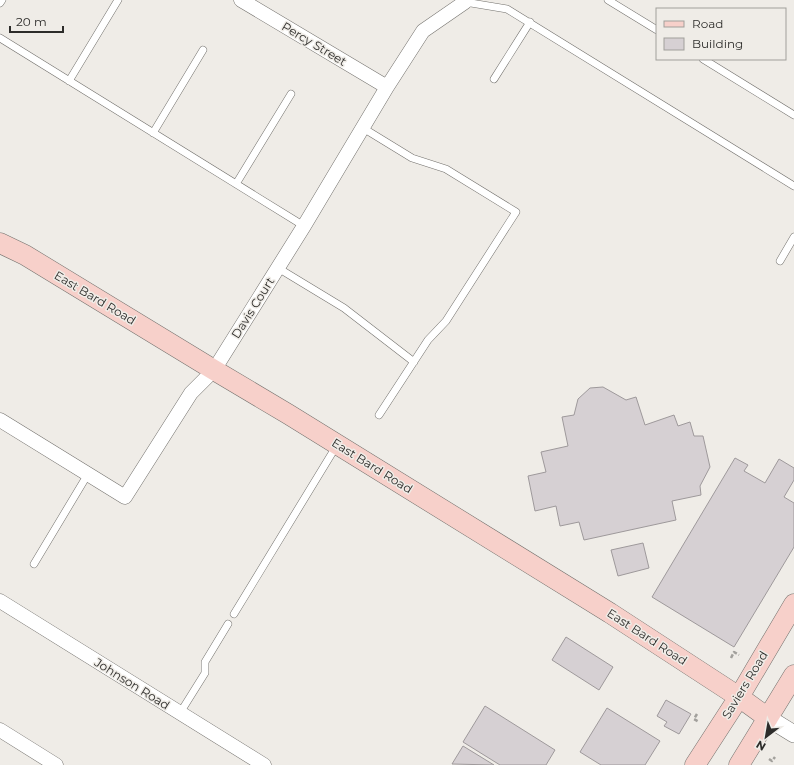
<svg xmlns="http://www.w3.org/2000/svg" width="794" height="765" font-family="Montserrat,sans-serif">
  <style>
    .building { fill: #d6d0d3; stroke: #9e999b }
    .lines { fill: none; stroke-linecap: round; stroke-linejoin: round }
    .service-casing { stroke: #73716d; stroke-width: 8 }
    .minor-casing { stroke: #73716d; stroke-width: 15 }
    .tertiary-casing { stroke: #73716d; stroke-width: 18 }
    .secondary-casing { stroke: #73716d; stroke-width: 21 }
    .path { stroke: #a2a09c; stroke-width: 2.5; stroke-dasharray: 4 2; stroke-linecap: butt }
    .service { stroke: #fff; stroke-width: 7 }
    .minor { stroke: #fff; stroke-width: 14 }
    .tertiary { stroke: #fff; stroke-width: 17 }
    .secondary { stroke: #f7d0ca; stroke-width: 20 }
    .labels { text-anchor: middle; stroke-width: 3; stroke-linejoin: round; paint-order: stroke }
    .street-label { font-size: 12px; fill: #2d2c2a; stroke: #efece7 }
  </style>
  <rect width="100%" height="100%" fill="#efece7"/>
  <path class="building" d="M603,387l23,13 10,-3 9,28 29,-10 4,11 12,-4 4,14h9l7,31 -10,19 1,9 -29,6 4,19 -92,20 -5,-18 -19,4 -4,-20 -21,5 -7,-35 18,-4 -5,-20 27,-6 -6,-29 12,-2 4,-16 12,-11z
    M735,458l13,7 -4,6 21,12 14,-24 15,9v12l-10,17 10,6v44l-60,100 -82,-50z
    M643,543l6,25 -31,8 -7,-26z
    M566,637l47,30 -14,23 -47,-30z
    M666,700l25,14 -12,20 -15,-8 3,-4 -10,-6z
    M485,706l70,44 -9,15h-46l-37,-23z
    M607,708l53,33 -15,24h-44l-21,-13z
    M463,746l31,19 -42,-1z"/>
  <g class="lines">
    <defs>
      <path id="service" d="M464,0l1,2 42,7 287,177
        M608,0l49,30
        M0,3l2,-3
        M0,38l304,188
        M703,59l91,56
        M494,79l36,-57
        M69,81l49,-81
        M363,128l49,30 34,11 70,43 -70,109 -18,19 -49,75
        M153,133l50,-83
        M236,184l55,-90
        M780,261l14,-24
        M278,268l66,40 70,54
        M34,564l54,-90
        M234,614l103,-169
        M180,713l25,-40v-11l23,-38"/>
      <path id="minor" d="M241,0l146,87
        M0,420l125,77 66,-104 23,-23 90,-144 83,-139 36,-56 42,-29
        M0,601l264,164
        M0,730l56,35"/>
      <path id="tertiary" d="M768,718l26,16"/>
      <path id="secondary" d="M0,243l25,12 189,115 74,44 322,199 129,84 29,21
        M695,765l44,-68 55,-93
        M739,765l55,-90"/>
    </defs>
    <use href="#service" class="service-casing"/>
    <use href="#minor" class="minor-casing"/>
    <use href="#tertiary" class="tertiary-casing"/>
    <use href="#secondary" class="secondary-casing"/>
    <path class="path" d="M731,658l3,-6 5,3
      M697,714l-3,5 5,3
      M769,759l3,2 3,-4"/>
    <use href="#service" class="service"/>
    <use href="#minor" class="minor"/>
    <use href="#tertiary" class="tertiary"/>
    <use href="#secondary" class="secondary"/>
  </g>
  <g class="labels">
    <g class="street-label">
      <text transform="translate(314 44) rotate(31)" y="4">Percy Street</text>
      <text transform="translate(95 298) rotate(31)" y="4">East Bard Road</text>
      <text transform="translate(253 308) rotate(-58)" y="4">Davis Court</text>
      <text transform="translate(372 466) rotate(32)" y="4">East Bard Road</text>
      <text transform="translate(647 637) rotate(33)" y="4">East Bard Road</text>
      <text transform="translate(132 684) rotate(32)" y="4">Johnson Road</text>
      <text transform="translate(745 685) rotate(-59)" y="4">Saviers Road</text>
    </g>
  </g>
  <rect x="656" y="8" width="130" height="52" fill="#efece7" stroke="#a19f9b"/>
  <rect x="664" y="21" width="20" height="6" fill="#f7d0ca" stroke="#a19f9b"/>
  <text x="692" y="28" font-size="12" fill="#2d2c2a">Road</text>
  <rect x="664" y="38" width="20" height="12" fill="#d6d0d3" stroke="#a19f9b"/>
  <text x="692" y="48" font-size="12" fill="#2d2c2a">Building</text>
  <g transform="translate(766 737) rotate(211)" stroke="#efece7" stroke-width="3" paint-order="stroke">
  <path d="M0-3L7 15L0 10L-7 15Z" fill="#2d2c2a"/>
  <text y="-6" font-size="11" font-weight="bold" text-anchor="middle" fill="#2d2c2a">N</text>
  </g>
  <path d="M10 26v6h53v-6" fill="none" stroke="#2d2c2a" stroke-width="2"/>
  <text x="16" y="26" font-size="12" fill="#2d2c2a" stroke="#efece7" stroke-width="3" paint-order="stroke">20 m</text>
</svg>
